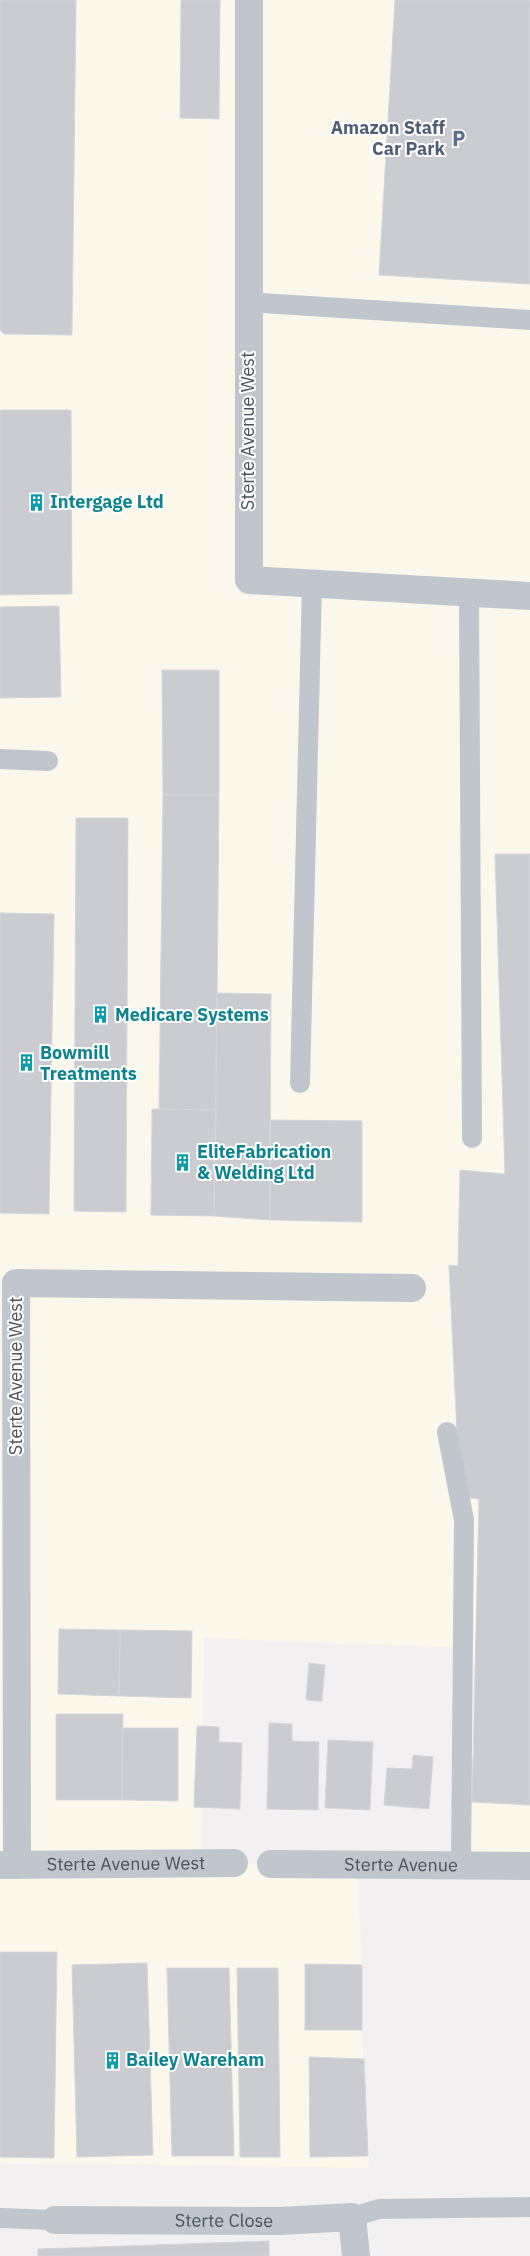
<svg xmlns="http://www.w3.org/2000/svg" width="530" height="2256" font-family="'IBM Plex Sans',sans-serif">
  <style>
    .commercial { fill: #fbf8eb }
    .building { fill: #caccd2; stroke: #d4d6db }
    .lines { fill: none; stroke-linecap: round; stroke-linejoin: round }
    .service { stroke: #bfc6ce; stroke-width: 20 }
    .minor { stroke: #bfc6ce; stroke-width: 28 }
    .tertiary { stroke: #bfc6ce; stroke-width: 28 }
    .labels { text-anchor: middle; stroke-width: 4; stroke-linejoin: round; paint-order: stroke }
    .service-label { font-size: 18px; font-weight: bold; fill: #4e5e75; stroke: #fff; text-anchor: end }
    .street-label { font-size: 18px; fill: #49525d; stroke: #fff }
    .culture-label { font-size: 18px; font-weight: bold; fill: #0d838f; stroke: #fff; text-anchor: start }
  </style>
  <rect width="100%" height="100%" fill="#f2f0f0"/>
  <path class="commercial" d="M0,0h530v1866l-69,-1 3,-217 -260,-10 -2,225 155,2 5,100v65l7,138 -369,-5z"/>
  <path class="building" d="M0,0h76l-4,335 -68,-1 -4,-4z
    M181,0h39l-1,119 -39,-1z
    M395,0h135v284l-151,-9z
    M0,410h71l1,184 -72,1z
    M59,606l2,91 -61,1v-91z
    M162,670h57v125h-56z
    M163,795h56l-3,315 -57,-1z
    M76,818h52l-2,394 -52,-1z
    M495,854h35v951l-58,-3 7,-303 -19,-2 -11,-232 9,1 2,-96 45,4z
    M0,913l54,1 -5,300 -49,-1z
    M217,993l54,1 -1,226 -56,-4z
    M152,1109l64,1 -2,106 -63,-1z
    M270,1120l92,1v101l-92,-2z
    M59,1629l61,1 -1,66 -61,-2z
    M120,1630l72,1 -1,67 -72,-2z
    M309,1663l16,2 -3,36 -16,-1z
    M56,1714h67l-1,86h-66z
    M269,1723l23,1v17l27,1 -1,68 -51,-1z
    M197,1726l22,1v15l23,1 -2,66 -46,-2z
    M122,1728h56v73l-56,-1z
    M328,1740l45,2 -3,68 -45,-2z
    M413,1755l20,2 -4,52 -45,-4 3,-37 25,1z
    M0,1952h57l-3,206 -54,-1z
    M147,1963l6,192 -76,2 -5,-192z
    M305,1964l57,1v65h-57z
    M167,1968h62l5,188h-62z
    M237,1968h41l2,189h-40z
    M309,2057l55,2 4,97 -58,1z
    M269,2241v15h-231v-7z"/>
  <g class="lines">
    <path class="service" d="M247,302l283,18
      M469,592l3,546
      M0,759l48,2
      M300,1083l12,-500
      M447,1432l17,88 -3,345
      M352,2217l27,-8 151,-2
      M0,2218l55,2"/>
    <g class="minor">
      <path d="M249,0v580l281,16"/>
      <path d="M17,1865l-1,-582 396,5"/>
      <path id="s1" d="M55,2220l226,1 71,-4 4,39"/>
    </g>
    <g class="tertiary">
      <path id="s2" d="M271,1864l259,2"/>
      <path id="s3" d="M0,1865l234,-2"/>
    </g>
  </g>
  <defs>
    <symbol id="parking-bare" viewBox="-9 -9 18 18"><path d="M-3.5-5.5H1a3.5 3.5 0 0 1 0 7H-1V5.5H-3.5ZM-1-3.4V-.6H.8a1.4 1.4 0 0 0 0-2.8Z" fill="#5c6f8a" stroke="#fff" stroke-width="2.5" paint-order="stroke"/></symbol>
    <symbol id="building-bare" viewBox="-9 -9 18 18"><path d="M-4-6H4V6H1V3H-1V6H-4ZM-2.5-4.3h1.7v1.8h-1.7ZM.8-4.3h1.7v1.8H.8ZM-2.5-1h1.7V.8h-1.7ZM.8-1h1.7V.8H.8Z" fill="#0f9aa8" stroke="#fff" stroke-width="2.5" paint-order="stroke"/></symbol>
  </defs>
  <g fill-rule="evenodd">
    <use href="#parking-bare" x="446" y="126" width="25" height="25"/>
    <use href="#building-bare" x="24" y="490" width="25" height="25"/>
    <use href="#building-bare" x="88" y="1002" width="25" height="25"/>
    <use href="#building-bare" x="14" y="1050" width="25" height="25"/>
    <use href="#building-bare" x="170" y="1150" width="25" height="25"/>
    <use href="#building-bare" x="100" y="2048" width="25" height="25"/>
  </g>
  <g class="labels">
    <g class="service-label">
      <text x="445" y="134">Amazon Staff<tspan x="445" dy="21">Car Park</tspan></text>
    </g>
    <g class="street-label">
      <text transform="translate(248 431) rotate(-90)" y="6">Sterte Avenue West</text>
      <text transform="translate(16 1376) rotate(-90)" y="6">Sterte Avenue West</text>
      <text dy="6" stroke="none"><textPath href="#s3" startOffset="126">Sterte Avenue West</textPath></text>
      <text dy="6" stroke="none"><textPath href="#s2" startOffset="130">Sterte Avenue</textPath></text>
      <text dy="6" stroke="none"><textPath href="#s1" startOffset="169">Sterte Close</textPath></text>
    </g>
    <g class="culture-label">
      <text x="50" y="508">Intergage Ltd</text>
      <text x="115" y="1021">Medicare Systems</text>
      <text x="40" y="1059">Bowmill<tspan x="40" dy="21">Treatments</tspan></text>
      <text x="197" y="1158">EliteFabrication<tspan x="197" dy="21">&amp; Welding Ltd</tspan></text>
      <text x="126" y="2066">Bailey Wareham</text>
    </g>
  </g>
</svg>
